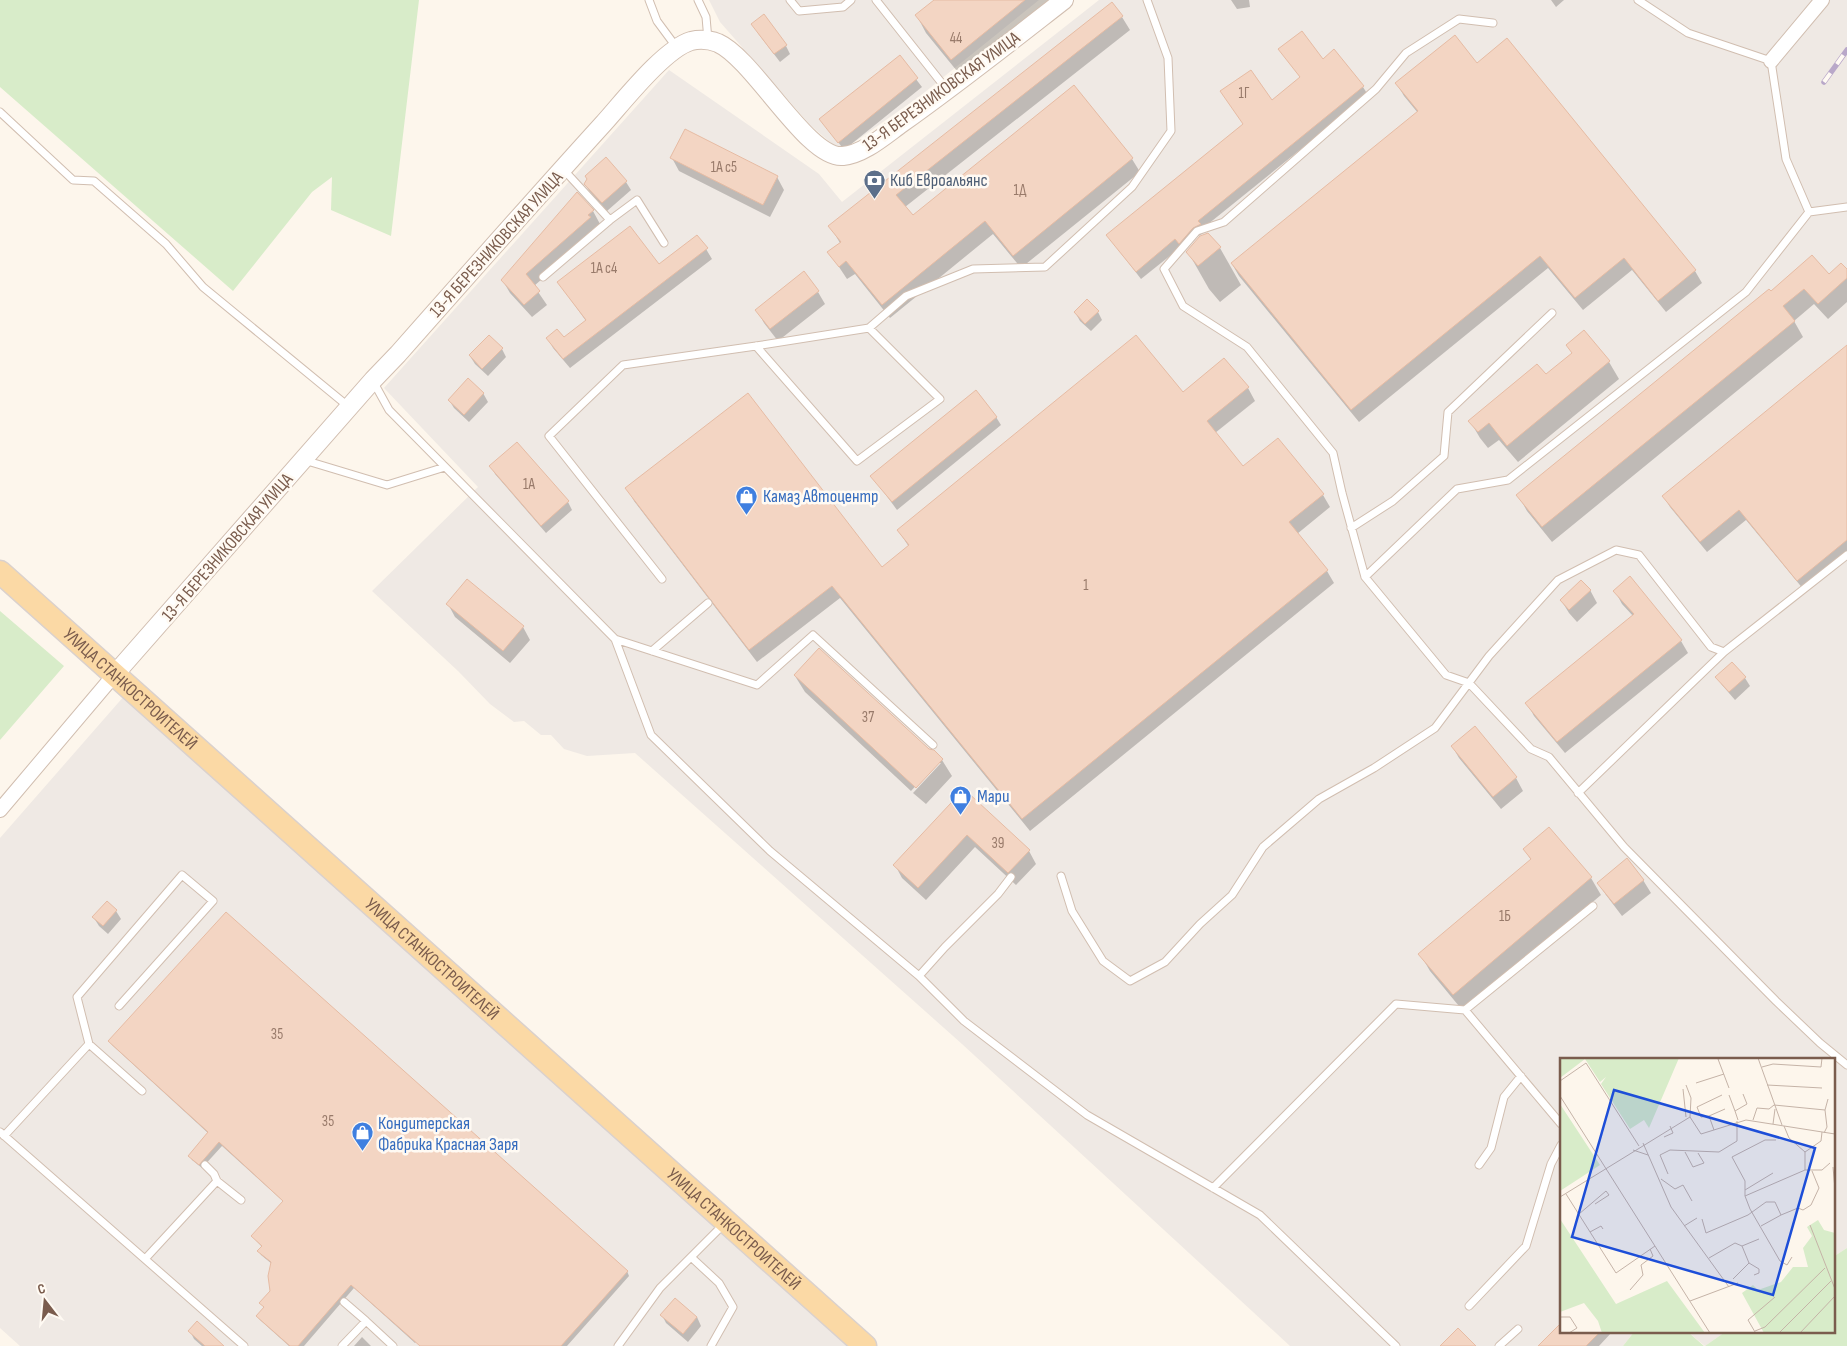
<svg xmlns="http://www.w3.org/2000/svg" width="1847" height="1346" font-family="'Sofia Sans Condensed',sans-serif">
  <style>
    .industrial { fill: #efe9e4 }
    .green { fill: #d8ecc9 }
    .shadow { fill: #0003 }
    .building { fill: #f3d5c3; stroke: #e6bba3 }
    .lines { fill: none; stroke-linecap: round; stroke-linejoin: round }
    .service-casing { stroke: #d1beb0; stroke-width: 9 }
    .minor-casing { stroke: #d1beb0; stroke-width: 16 }
    .tertiary-casing { stroke: #d1beb0; stroke-width: 20 }
    .primary-casing { stroke: #dad1cd; stroke-width: 25 }
    .service { stroke: #fff; stroke-width: 7 }
    .minor { stroke: #fff; stroke-width: 14 }
    .tertiary { stroke: #fff; stroke-width: 18 }
    .primary { stroke: #fbd9a5; stroke-width: 22 }
    .rail-casing { stroke: #b9a8c9; stroke-width: 5.5 }
    .rail { stroke: #fffaf3; stroke-width: 4; stroke-dasharray: 11; stroke-linecap: butt }
    .labels { text-anchor: middle; stroke-width: 5; stroke-linejoin: round; paint-order: stroke }
    .number-label { font-size: 15px; fill: #987a6a }
    .street-label { font-size: 18px; fill: #7a5c4d; stroke: #fffaf3 }
    .service-label { font-size: 18px; fill: #4e5e75; stroke: #fffaf3; text-anchor: start }
    .shop-label { font-size: 18px; fill: #366cbe; stroke: #fffaf3; text-anchor: start }
    .inset-road { fill: none; stroke: #c5b3a7; stroke-width: 1 }
    .view { fill: #1d4ed8; fill-opacity: 0.15; stroke: #1d4ed8; stroke-width: 2.5 }
    .inset-edge { fill: none; stroke: #7a5c4d; stroke-width: 2.5 }
  </style>
  <rect width="100%" height="100%" fill="#fdf6ec"/>
  <path class="industrial" d="M709,0h330l-119,96 -74,52h-11l-4,-5 -21,-18 -90,-103z
    M1099,0h748v1248l-14,9v-197h-272v272h73l-11,14h-333l-328,-302 -327,-291 -48,3 -23,-7 -13,-14h-10l-17,-14 -10,1 -24,-18 -32,-33 -86,-80 106,-104 -94,-99 285,-318 150,104 23,28z
    M125,695l733,651h-838l-20,-18v-490z
    M1688,1332h37l-20,14z"/>
  <path class="green" d="M0,0h419l-28,236 -60,-26 1,-33 -20,15 -79,99 -233,-204z
    M0,611l64,55 -64,74z
    M1847,1248v98h-142l20,-14h108v-75z
    M1634,1332h54l16,14h-81z"/>
  <path class="shadow" d="M936,0h119l-94,76 -35,-43 -9,-17z
    M1231,0h18l1,7 -13,2z
    M1551,0h13l-8,7z
    M1122,17l8,13 -225,177 8,10 219,-58 8,13 -119,96 -28,-34 -103,84 -35,-44 -8,5 -18,-27 11,-9 -10,-17z
    M757,32l29,14 4,8 -10,8z
    M1280,50l43,10 40,27 5,8 -166,134 3,3 -24,15 -40,32 -34,-44 194,-157z
    M899,57l23,30 -78,63 -23,-31z
    M1477,64l218,207 7,12 -36,29 -34,-42 -49,40 -35,-42 -189,154 -120,-146 -7,-12 186,-151 -14,-17 -7,-12z
    M672,158l105,19 7,13 -14,27 -91,-46z
    M606,159l20,23 5,8 -24,21 -17,-19 -5,-8z
    M593,211l7,13 -5,4 2,3 -63,55 13,19 -15,12 -22,-24 -7,-12z
    M1220,248l21,37 -21,17 -11,-13 -21,-37z
    M706,249l6,10 -142,109 -17,-20 -5,-10 15,1 23,-18 -27,-38 100,-17z
    M1847,271v31l-19,17 -14,-15 -20,17 9,16 -251,205 -25,-31 -9,-16 253,-202z
    M818,292l7,12 -47,37 -14,-18 -7,-13z
    M1075,312h23l4,8 -11,11 -11,-10z
    M1584,332l25,30 10,17 -101,83 -19,-22 -11,8 -8,-10 -10,-17 76,-45 27,-22z
    M1847,347v208l-43,35 -58,-70 -39,32 -37,-45 -6,-10z
    M502,349l4,8 -18,19 -13,-12 -5,-8z
    M1248,388l7,13 -40,32 28,35 80,27 7,12 -33,27 30,37 7,12 -304,248 -190,-233 -83,64 -123,-161 -7,-13 255,81 27,-22 -11,-17 285,-136z
    M483,393l5,9 -19,20 -15,-14 -5,-8z
    M996,417l5,8 -104,85 -25,-34z
    M517,443l51,59 4,8 -26,23 -51,-59 -4,-8z
    M1590,590l7,13 -20,19 -8,-9 -8,-13z
    M1615,591l66,50 7,12 -123,100 -31,-37 -7,-13 106,-87 -11,-12z
    M448,604l75,23 7,13 -20,23 -55,-46z
    M1732,663l13,15 5,8 -15,14 -13,-15 -5,-8z
    M795,676l147,84 10,16 -26,28 -13,-11 28,-30h-4l-26,28 -106,-99z
    M1475,728l41,50 7,13 -22,18 -42,-51 -7,-12z
    M964,791l65,60 7,13 -20,21 -41,-38 -49,53 -24,-22 -7,-13z
    M1524,849l67,29 10,17 -138,116 -33,-40 -10,-17 111,-94z
    M1643,880l8,13 -29,23 -16,-21 -8,-12z
    M107,902l9,9 5,8 -13,15 -9,-8 -5,-8z
    M110,1041l517,230 2,5 -62,70h-143l-7,-5 -2,2 -61,-55 -50,58h-15l-29,-26 -3,-4 8,-7 -4,-6 11,-12v-27l-11,-9 -2,-4 3,-4 -10,-11 32,-34 -62,-56 -20,22 -10,-8 -2,-4 19,-22 -97,-89z
    M662,1315l35,2 4,9 -13,16 -22,-19z
    M190,1331l30,15h-18l-8,-7z
    M1561,1332h51l-13,14h-59z
    M362,1337l9,9h-17z"/>
  <path class="building" d="M934,0h91l-74,60 -36,-45z
    M1112,2l11,14 -227,179 17,20 161,-130 59,73 -120,98 -28,-35 -103,84 -36,-44 -7,6 -12,-15 14,-10 -13,-16z
    M764,14l23,31 -13,9 -23,-30z
    M1302,31l21,28 11,-10 30,37 -166,135 3,3 -8,4 -14,16 -4,-5 -39,33 -30,-37 137,-111 -23,-33 31,-21 21,30 28,-23 -22,-28z
    M1455,35l22,28 30,-25 189,232 -38,31 -34,-43 -49,40 -35,-42 -189,154 -120,-147 187,-152 -23,-28z
    M900,55l18,23 -80,65 -19,-24z
    M685,129l93,47 -15,29 -93,-47z
    M606,157l21,24 -25,22 -18,-19 3,-5 -2,-3z
    M577,192l17,18 -6,5 3,2 -65,57 14,17 -16,14 -23,-25z
    M630,226l29,38 38,-29 11,13 -145,111 -17,-21 11,-9 7,8 22,-17 -29,-38z
    M1208,233l13,14 -23,19 -12,-14 14,-16z
    M1812,255l17,19 12,-11 6,6v9l-29,26 -14,-15 -21,17 12,15 -253,206 -26,-32 253,-206 2,2z
    M804,271l15,20 -49,38 -15,-19z
    M1087,299l12,12 -14,13 -11,-12z
    M1584,330l26,31 -103,85 -18,-23 -11,9 -10,-11 69,-57 9,10 26,-21 -6,-8z
    M489,335l14,13 -21,21 -13,-14z
    M1136,335l47,57 41,-34 25,29 -42,34 36,45 35,-28 46,56 -35,28 39,48 -306,249 -190,-233 -83,64 -124,-162 123,-95 134,174 27,-22 -12,-15z
    M1847,345v195l-50,41 -58,-71 -39,32 -38,-46z
    M468,378l16,15 -20,22 -16,-15z
    M976,390l21,27 -105,85 -22,-26z
    M517,442l52,59 -28,25 -52,-60z
    M1630,576l52,64 -125,102 -32,-39 109,-89 -21,-23z
    M467,579l57,47 -21,25 -57,-47z
    M1581,580l10,10 -22,20 -9,-10z
    M819,648l110,101 5,1 9,9 -27,29 -122,-113z
    M1732,662l14,15 -17,15 -14,-15z
    M1475,726l42,51 -24,20 -42,-51z
    M964,789l66,61 -22,23 -41,-38 -49,53 -25,-23z
    M1549,827l43,50 -139,118 -35,-41 113,-95 -8,-10z
    M1627,858l17,22 -30,24 -17,-21z
    M107,901l10,9 -14,16 -11,-9z
    M226,912l402,359 -67,75h-141l-69,-61 -53,61h-8l-34,-30 8,-9 -5,-4 11,-12 -2,-15 3,-14 -14,-11 5,-5 -11,-10 32,-35 -64,-59 -20,23 -11,-9 20,-24 -100,-91z
    M675,1298l22,19 -14,17 -23,-19z
    M197,1321l27,25h-19l-17,-15z
    M1561,1323v9h39l-14,14h-48z
    M1458,1328l18,18h-36z"/>
  <g class="lines">
    <defs>
      <path id="service" d="M649,0l8,21 20,27
        M698,0l8,17 2,23
        M790,0l9,11 44,-4 8,-7
        M876,0l72,91
        M1493,23l-34,-4 -53,34 -30,36 -152,133 -27,9 -33,38 19,37 64,41 86,106 9,40 23,84 81,98 23,8 62,66 18,8 75,90 152,154 44,42 27,22
        M0,112l73,68 21,1 72,63 37,43 146,120
        M1809,212l38,-5
        M610,220l27,-20 27,43
        M543,277l67,-57 -47,-51
        M756,346l101,115 83,-62 -71,-71
        M373,381l16,29 226,229 36,96 119,116 149,125 45,45 123,94 173,100 136,131
        M304,460l83,25 58,-18
        M1351,528l42,-27 51,-45 4,-44 104,-99
        M1365,577l92,-88 51,-9 238,-188 63,-80 -23,-53 -15,-98 -83,-28 -50,-33
        M662,579l-113,-143 74,-71 133,-19 113,-18 37,-32 67,-27 72,-2 87,-80 39,-56 -3,-73 -21,-58
        M615,639l142,46 56,-50 120,110
        M652,651l56,-48
        M1578,793l146,-141
        M1061,876l11,35 31,50 27,20 35,-19 35,-38 32,-29 31,-48 56,-48 55,-31 61,-40 54,-72 69,-76 58,-30 23,5 72,92 13,5 123,-97
        M919,976l26,-29 53,-53 13,-17
        M1465,1010l96,114
        M89,1044l53,47
        M0,1132l244,214
        M4,1136l85,-92 -12,-47 105,-122 31,26 -94,105
        M205,1165l9,9 3,7
        M1479,1165l12,-17 13,-51 17,-21
        M1213,1188l183,-184 69,6 128,-104
        M691,1257l28,26 14,24 -22,39
        M145,1259l72,-78 24,19
        M1469,1306l57,-60 25,-82 10,-19
        M366,1321l27,25
        M342,1346l24,-25 -22,-19
        M618,1346l42,-58 64,-64
        M1499,1346l19,-17"/>
      <path id="minor" d="M1771,61l51,-61
        M0,810l115,-136"/>
      <path id="tertiary" d="M115,674l258,-294 25,-26c68,-77 136,-154 205,-230 20,-22 61,-75 88,-83 9,-2 19,-1 27,2 36,16 90,117 125,113 21,-2 42,-21 59,-33 55,-39 108,-81 162,-123"/>
      <g id="primary">
        <path id="s1" d="M0,572l865,774"/>
      </g>
    </defs>
    <use href="#service" class="service-casing"/>
    <use href="#minor" class="minor-casing"/>
    <use href="#tertiary" class="tertiary-casing"/>
    <use href="#primary" class="primary-casing"/>
    <use href="#service" class="service"/>
    <use href="#minor" class="minor"/>
    <use href="#tertiary" class="tertiary"/>
    <use href="#primary" class="primary"/>
    <defs>
      <path id="rail" d="M1824,82l23,-32"/>
    </defs>
    <use href="#rail" class="rail-casing"/>
    <use href="#rail" class="rail"/>
  </g>
  <defs>
    <symbol id="bank-pin" viewBox="-11 -11 22 30"><path d="M0 17L-7.5 6A9.5 9.5 0 1 1 7.5 6Z" fill="#5c6f8a" stroke="#fffaf3"/><path d="M-6-4H6V4H-6ZM0-2.3a2.3 2.3 0 1 0 0 4.6a2.3 2.3 0 1 0 0-4.6Z" fill="#fff"/></symbol>
    <symbol id="shop-pin" viewBox="-11 -11 22 30"><path d="M0 17L-7.5 6A9.5 9.5 0 1 1 7.5 6Z" fill="#3f7fe0" stroke="#fffaf3"/><path d="M-5-2.5h2.3a2.7 3.5 0 0 1 5.4 0H5L5.5 6h-11ZM-1.5-2.5h3a1.5 2.3 0 0 0-3 0Z" fill="#fff"/></symbol>
  </defs>
  <g fill-rule="evenodd">
    <use href="#bank-pin" x="862" y="168" width="25" height="34"/>
    <use href="#shop-pin" x="734" y="484" width="25" height="34"/>
    <use href="#shop-pin" x="948" y="784" width="25" height="34"/>
    <use href="#shop-pin" x="350" y="1120" width="25" height="34"/>
  </g>
  <g class="labels">
    <g class="number-label">
      <text x="956" y="43">44</text>
      <text x="1244" y="98">1Г</text>
      <text x="724" y="172">1А с5</text>
      <text x="1020" y="195">1Д</text>
      <text x="604" y="273">1А с4</text>
      <text x="529" y="489">1А</text>
      <text x="1086" y="590">1</text>
      <text x="868" y="722">37</text>
      <text x="998" y="848">39</text>
      <text x="1505" y="921">1Б</text>
      <text x="277" y="1039">35</text>
      <text x="328" y="1126">35</text>
    </g>
    <g class="street-label">
      <text transform="translate(941 91) rotate(-36)" y="6">13-Я БЕРЕЗНИКОВСКАЯ УЛИЦА</text>
      <text transform="translate(496 244) rotate(-48)" y="6">13-Я БЕРЕЗНИКОВСКАЯ УЛИЦА</text>
      <text transform="translate(227 547) rotate(-49)" y="6">13-Я БЕРЕЗНИКОВСКАЯ УЛИЦА</text>
      <text dy="6" stroke="none"><textPath href="#s1" startOffset="175">УЛИЦА СТАНКОСТРОИТЕЛЕЙ</textPath></text>
      <text dy="6" stroke="none"><textPath href="#s1" startOffset="580">УЛИЦА СТАНКОСТРОИТЕЛЕЙ</textPath></text>
      <text dy="6" stroke="none"><textPath href="#s1" startOffset="985">УЛИЦА СТАНКОСТРОИТЕЛЕЙ</textPath></text>
    </g>
    <g class="service-label">
      <text x="890" y="186">Киб Евроальянс</text>
    </g>
    <g class="shop-label">
      <text x="763" y="502">Камаз Автоцентр</text>
      <text x="977" y="802">Мари</text>
      <text x="378" y="1129">Кондитерская<tspan x="378" dy="21">Фабрика Красная Заря</tspan></text>
    </g>
  </g>
  <g transform="translate(1560 1058)">
    <rect width="275" height="275" fill="#fdf6ec"/>
    <path d="M0,0h119l-30,70 -5,-8 -14,9 -29,-45 5,-7 -6,5 -15,-23 -25,19zM0,46l40,61 -40,26zM0,161l56,85 51,-23 38,52h-103l-4,-12 -14,-18 -24,9zM258,162l6,10 11,3v100h-71l-22,-40 11,-8 5,5 23,-8 12,-15h15l-5,-19 9,-12 -5,-9z" fill="#d8ecc9"/>
    <path class="inset-road" d="M162,0l-4,1 11,29M198,0l24,67M202,9l11,-3 48,3 1,-9M0,23l26,-18 53,83M136,25l28,-9M126,27l5,13 -1,19M207,27l55,3M123,31l3,28M169,37l6,16M0,38l150,237M214,47l51,5M149,58l-8,1 -4,-10 25,-12M130,59l11,17 45,-14 89,14M178,62l-3,-9 12,-7 -4,-10M193,62l4,-12 12,1 5,-4M213,66l2,-15M154,72l-5,-14 16,-7M264,75l3,-6 -2,-17 3,-11M104,79l9,-4 -3,-7M216,82h-11l-33,17 13,24v15l5,13 30,52 7,4 5,-8M83,85l28,64 58,80M73,92l15,5M125,94l8,15 11,-4 -6,-10M245,94l16,-11 1,-9M273,109l2,22M245,112h17l8,-7M108,116l-8,-19 10,-5 49,2 18,-11v-20M101,121l14,10 8,-4 9,16M185,132l28,-17M6,136l50,79 39,-27M185,138l60,-26v-18l-16,-14 -5,-12M0,139l130,-80M19,156l27,-23 3,4 -14,9M142,161l4,14 42,-18 18,-13h9l6,13 17,-7 5,2 8,-5 8,-17 -7,-17M250,167l25,64M124,168l13,-8M201,168l20,-11M30,174l11,-6 2,3M182,188l7,17 10,6v4l-5,2M149,200l26,-15 7,3 17,-7M173,221l16,-16M70,232l13,-15 -2,-10 12,-9 -3,-7M130,243l48,-18M0,259h10l7,11 -8,5M195,273l10,-4 60,-59M195,274l-7,-12 27,-23M219,275l52,-52M240,275l35,-37"/>
    <path class="view" d="M54,32l201,58 -42,147 -201,-58z"/>
    <rect width="275" height="275" class="inset-edge"/>
  </g>
  <g transform="translate(45 1301) rotate(344)" stroke="#fffaf3" stroke-width="4" paint-order="stroke">
  <path d="M0-4L9 19L0 12L-9 19Z" fill="#7a5c4d"/>
  <text y="-8" font-size="14" font-weight="bold" text-anchor="middle" fill="#7a5c4d">С</text>
  </g>
</svg>
